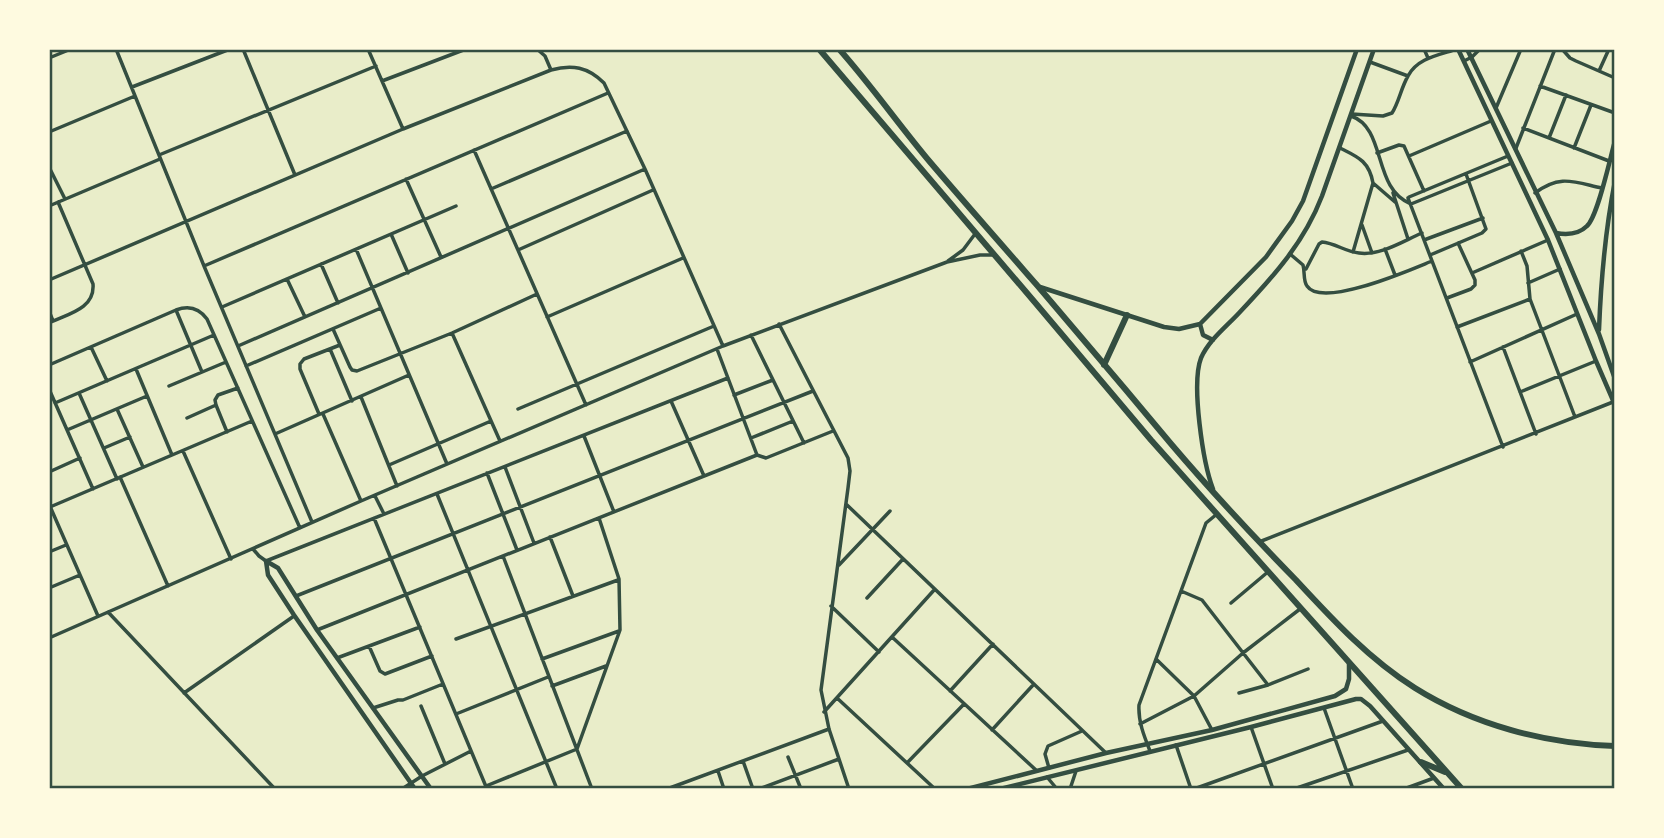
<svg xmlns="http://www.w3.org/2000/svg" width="1664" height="838" font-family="Inter,sans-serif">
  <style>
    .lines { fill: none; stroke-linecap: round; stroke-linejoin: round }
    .minor { stroke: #344e41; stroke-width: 3.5 }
    .tertiary { stroke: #344e41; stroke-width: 4.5 }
    .trunk { stroke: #344e41; stroke-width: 6 }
    .neatline { fill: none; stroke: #344e41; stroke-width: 2.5 }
  </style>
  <rect width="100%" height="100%" fill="#e9edc9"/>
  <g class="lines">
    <path class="minor" d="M116,49l88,217 108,256
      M243,49l52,126
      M368,49l35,80
      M537,49l8,7 6,14
      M1424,49l4,9
      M1562,49l8,9 6,3 39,17
      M49,58l22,-9
      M1464,61l8,-4 8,-8
      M1370,62l38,14
      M1599,71l10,-22
      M382,81l84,-32
      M1540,86l75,27
      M132,87l98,-38
      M1496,108l25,-59
      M1352,114l31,2 9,-3c7,-11 9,-25 16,-37 9,-18 31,-21 49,-27
      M1351,116c36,12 21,73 60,88l101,-41
      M1523,128l86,33
      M49,132l86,-36
      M1549,138l17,-43
      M1340,148c18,9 29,13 33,35l-20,69
      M1516,148l39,-99
      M1574,148l17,-43
      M474,150l112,255
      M1377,153l22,-8 5,1 20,45
      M159,155l217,-89
      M1409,156l82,-35
      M49,167l16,32
      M406,179l35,78
      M1373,183l22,19
      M491,189l136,-58
      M1393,193l15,46
      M1535,193c25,-19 39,-11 67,-5
      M1409,197l99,-41
      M1408,198l95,249
      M49,206l111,-47
      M1362,225l10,28
      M391,234l17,39
      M1424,240l59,-22
      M356,249l91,215
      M1385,249l10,26
      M518,250l135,-60
      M1521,251l6,15 3,33 45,118
      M1290,254l13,11c2,7 0,16 4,21 15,23 105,-17 125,-25
      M1430,255l52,-22 4,-4 -20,-55
      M948,261l15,-11 12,-16
      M321,264l17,39
      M204,266l404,-173
      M1306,269l13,-25 3,-2c13,1 24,10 37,11 21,3 44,-12 63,-20
      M1472,273l76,-33
      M287,279l18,38
      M49,280l354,-151 148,-59c21,-6 37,-3 53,13l41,86 78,177
      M1528,283l32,-14
      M1447,298l24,-9 4,-4v-5l-17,-37
      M222,307l234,-101
      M176,310l26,62
      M49,311l4,10
      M547,317l136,-59
      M49,323c19,-9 46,-14 44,-39l-35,-82
      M779,324l69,134 2,13 -2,17 -27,202 8,39 20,60
      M1457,327l73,-28
      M333,329l17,38 2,3 5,1 95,-38 85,-39
      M452,333l48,108
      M751,335l53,108
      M238,346l407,-177
      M91,347l16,34
      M1503,347l33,87
      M330,349l22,52
      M717,349l40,106
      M1470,362l107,-48
      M49,365l127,-55c13,-5 23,-2 31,9l93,209
      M246,366l135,-58
      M136,369l36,86
      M169,386l57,-24
      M49,389l44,100
      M1520,392l76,-31
      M79,393l38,86
      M734,395l39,-15
      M361,397l36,89
      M671,401l33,75
      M55,403l159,-68
      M117,409l26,58
      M518,409l196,-83
      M319,414l-19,-45v-5l4,-5 36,-14
      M323,414l38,87
      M187,418l29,-13
      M67,430l80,-34
      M227,432l-11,-27 -1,-5 3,-5 20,-7
      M275,434l134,-59
      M584,436l30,76
      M751,438l42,-17
      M104,448l26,-11
      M183,451l48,108
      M389,465l102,-44
      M505,467l29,76
      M49,472l31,-14
      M487,473l30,77
      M120,477l48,109
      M437,494l120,295
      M375,496l9,18
      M49,504l49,112
      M846,504l260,249
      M50,507l202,-86
      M374,518l113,271
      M550,537l23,59
      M1259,542l354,-140
      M253,549l6,7 7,5 462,-183
      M49,552l17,-7
      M503,556l89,233
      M839,565l51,-54
      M49,588l31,-13
      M1181,591l21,9 66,85
      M296,596l517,-205
      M867,598l36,-39
      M1231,603l38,-32
      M831,606l48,46
      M108,612l167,177
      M317,630l440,-175 9,3 67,-27
      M892,637l145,134
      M49,638l312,-137 362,-155 224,-84 33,-7h12
      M456,639l162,-59
      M369,646l11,25 5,3 47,-18
      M337,658l83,-31
      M542,659l77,-28
      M1156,659l38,37 18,34
      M552,686l54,-20
      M950,691l43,-47
      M184,693l110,-77
      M1239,693l29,-8 40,-16
      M837,698l98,91
      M421,706l24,58
      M373,708l25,-8h5l40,-16
      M1324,708l29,81
      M824,712l111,-123
      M456,714l92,-37
      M1140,724l54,-28 49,-43 57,-44
      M1251,727l22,62
      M992,730l42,-46
      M1176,745l15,44
      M1150,751c-6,-15 -12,-30 -11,-46l67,-182 11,-9
      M788,757l13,32
      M743,761l10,28
      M907,763l57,-59
      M1049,768l-4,-14 3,-8 34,-15
      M718,771l6,18
      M1047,777l10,12
      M486,786l91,-37 43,-119 -1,-51 -20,-61
      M402,789l20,-13 49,-25
      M667,789l162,-60
      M759,789l80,-30
      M1070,789l6,-18
      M1194,789l189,-68
      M1294,789l114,-39
      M1404,789l30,-11"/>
    <path class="tertiary" d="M1458,49l90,191 48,121 19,44
      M1467,49l89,184 43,101 16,45
      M1556,233c11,2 23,1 31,-7 11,-10 23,-68 28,-85
      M1040,287l124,40 15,2 21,-5 66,-67 26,-36 11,-20 54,-152
      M1200,324l3,11 10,5
      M1599,330c2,-51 6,-99 16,-149
      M1213,489c-10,-26 -22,-105 -12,-131 8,-18 25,-31 38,-45 34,-36 65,-70 83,-117l52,-147
      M266,561l12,7 39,62 114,159
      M266,561l2,14 26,40 121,174
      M967,789l139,-36 106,-23 123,-34 11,-7 3,-10v-15
      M1000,789l251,-62 105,-28h5l9,7 74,83"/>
    <path class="trunk" d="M819,49l219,257 113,134 311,349
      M839,49c32,36 60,76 91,113 35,41 71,82 106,122 46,54 91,107 136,161 40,47 81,91 124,135 37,40 73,79 119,108 59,37 131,56 200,58
      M1104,365l23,-50
      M1421,762l24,10"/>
  </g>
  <rect width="1664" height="838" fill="none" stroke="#fefae0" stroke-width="102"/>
  <rect x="51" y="51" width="1562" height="736" class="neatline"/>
</svg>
